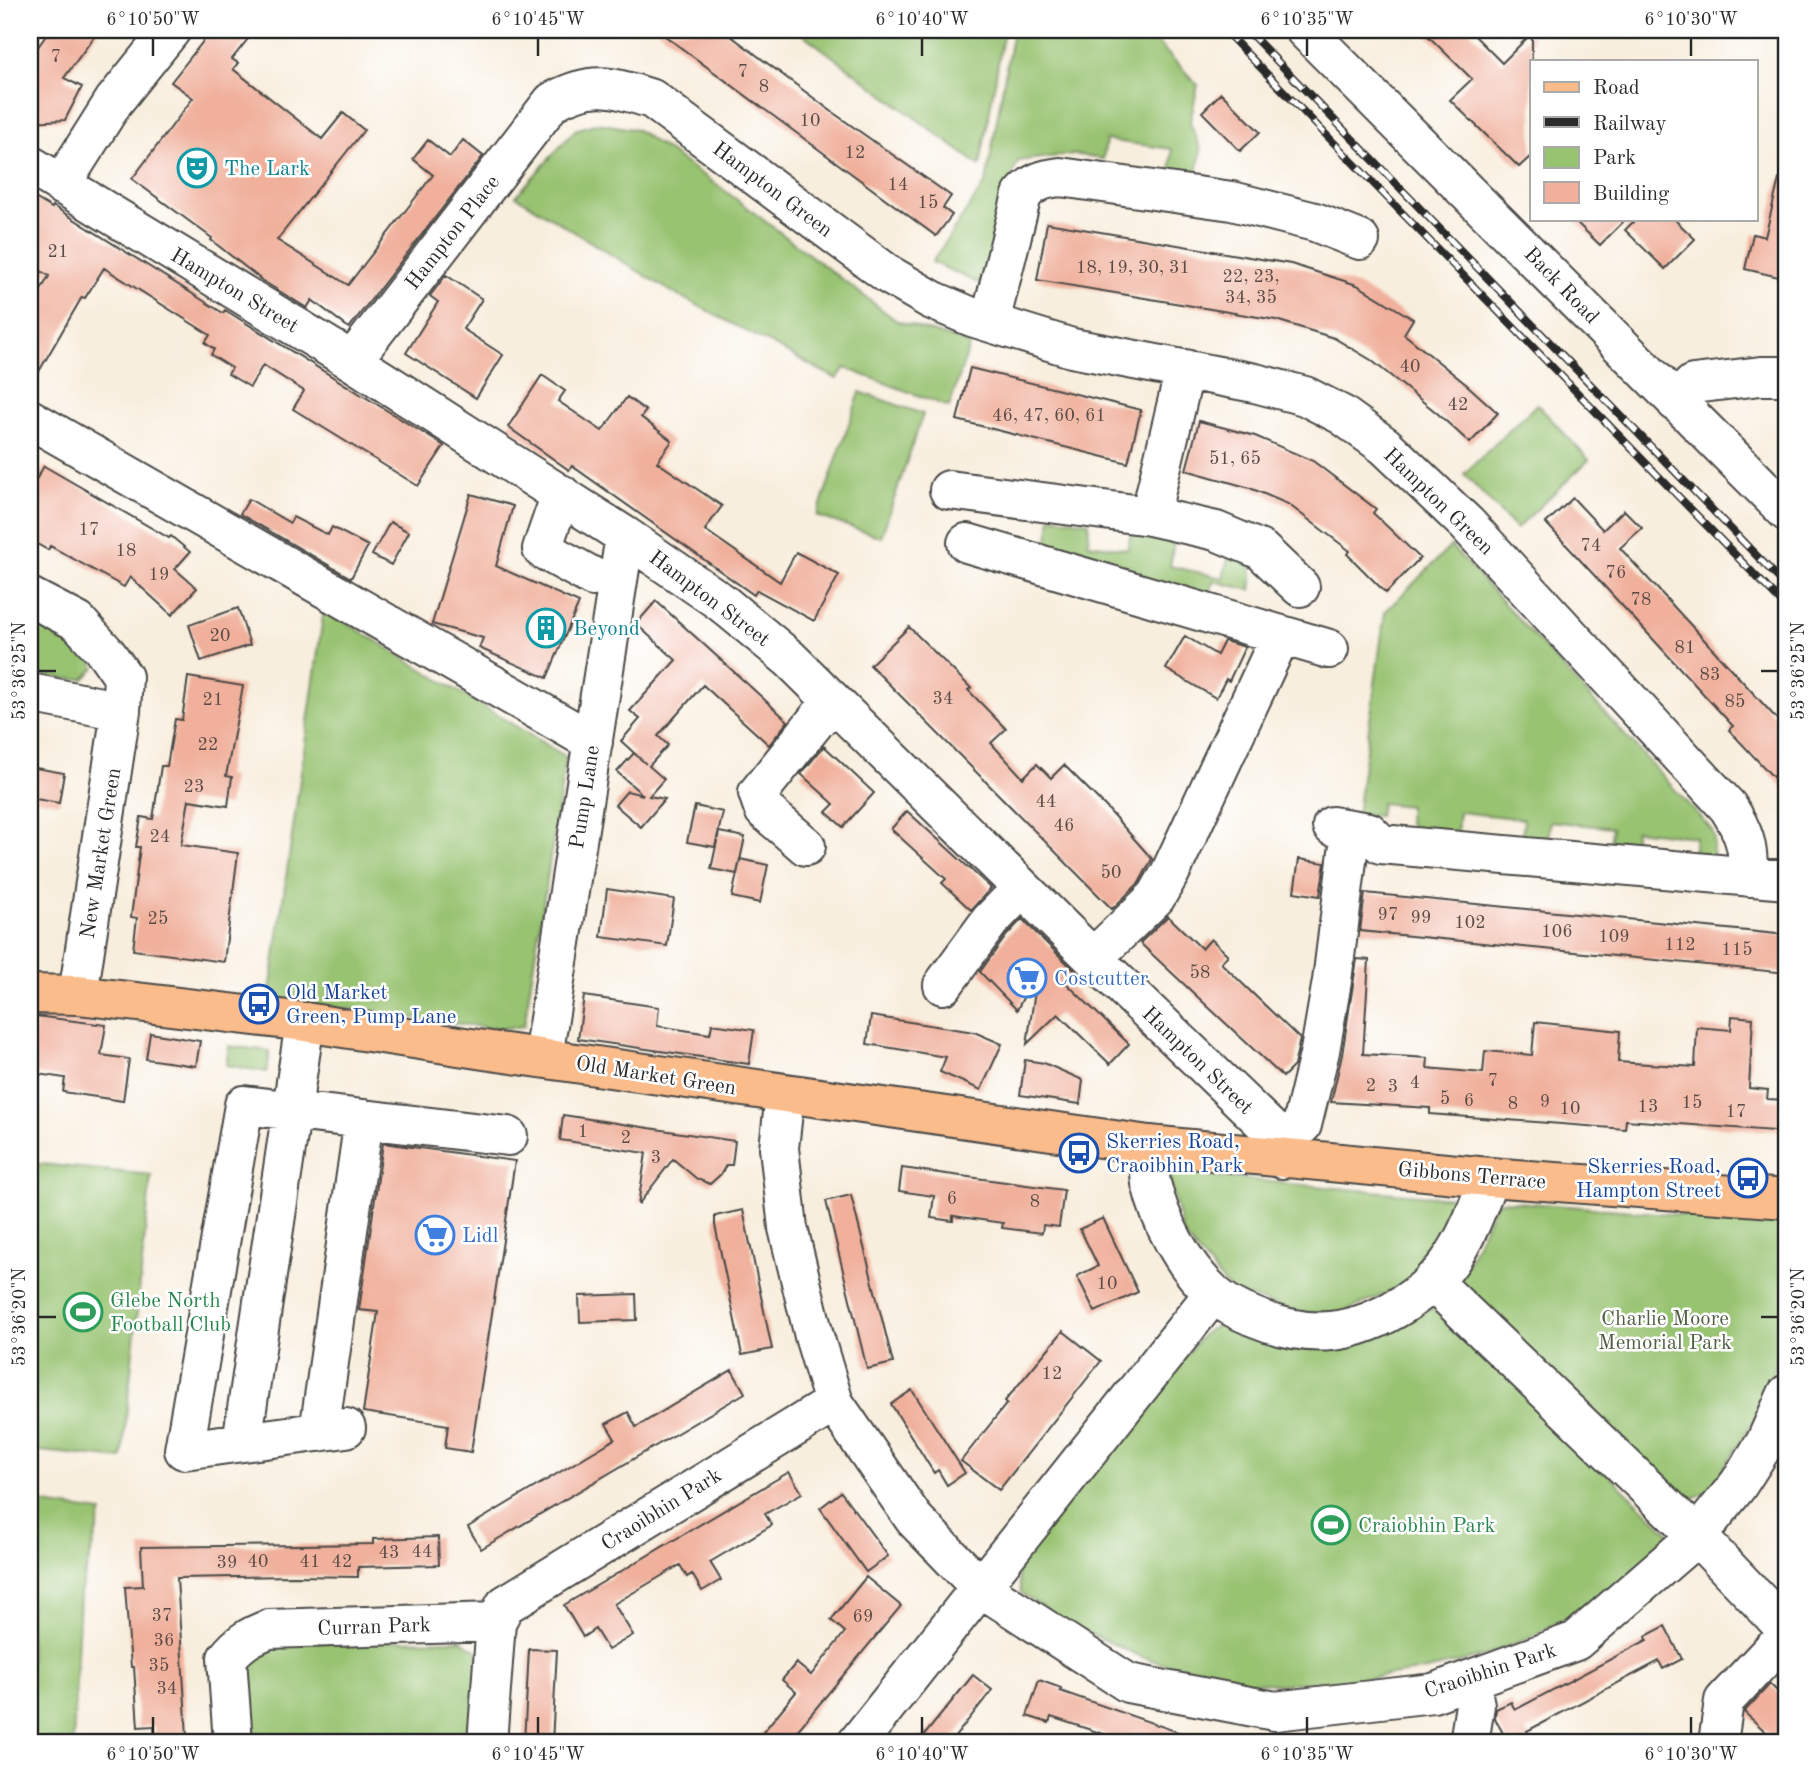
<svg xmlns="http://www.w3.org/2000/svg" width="1817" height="1773" font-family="'Old Standard TT',serif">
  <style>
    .green { fill: #98c371; stroke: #62774e; stroke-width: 2 }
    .building { fill: #f0b09b }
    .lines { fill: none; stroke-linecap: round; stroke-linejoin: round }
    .minor-casing { stroke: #4a4846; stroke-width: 42 }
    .major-casing { stroke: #4a4846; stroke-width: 42 }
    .minor { stroke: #fff; stroke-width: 38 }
    .major { stroke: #fabc8b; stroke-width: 38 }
    .rail-casing { stroke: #2b2b2b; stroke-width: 8 }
    .rail { stroke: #fff; stroke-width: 5; stroke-dasharray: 16; stroke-linecap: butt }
    .ticks { fill: none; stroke: #2b2b2b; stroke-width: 2.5 }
    .labels { text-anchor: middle; stroke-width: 5; stroke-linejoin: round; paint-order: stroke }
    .number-label { font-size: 18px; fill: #5c4c47 }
    .culture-label { font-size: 21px; fill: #0d838f; stroke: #fff; text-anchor: start }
    .street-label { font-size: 21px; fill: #2b2b2b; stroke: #fff }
    .shop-label { font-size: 21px; fill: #366cbe; stroke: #fff; text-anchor: start }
    .transit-label { font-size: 21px; fill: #164399; stroke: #fff; text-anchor: start }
    .leisure-label { font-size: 21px; fill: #27864d; stroke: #fff; text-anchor: start }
    .park-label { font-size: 21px; fill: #516044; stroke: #fff }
    .neatline { fill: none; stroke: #2b2b2b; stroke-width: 2.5 }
    .ticks-label { font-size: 18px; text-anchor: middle; fill: #2b2b2b }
  </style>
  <rect width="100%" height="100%" fill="#fff"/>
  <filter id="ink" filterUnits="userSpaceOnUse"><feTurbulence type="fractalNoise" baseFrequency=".0143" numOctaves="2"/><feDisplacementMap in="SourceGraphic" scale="14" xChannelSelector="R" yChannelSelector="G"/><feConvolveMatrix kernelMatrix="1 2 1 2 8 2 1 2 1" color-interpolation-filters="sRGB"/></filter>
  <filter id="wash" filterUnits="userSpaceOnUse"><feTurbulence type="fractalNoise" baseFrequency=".00686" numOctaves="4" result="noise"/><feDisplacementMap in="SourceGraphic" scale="28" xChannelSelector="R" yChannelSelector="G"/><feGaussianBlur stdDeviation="1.57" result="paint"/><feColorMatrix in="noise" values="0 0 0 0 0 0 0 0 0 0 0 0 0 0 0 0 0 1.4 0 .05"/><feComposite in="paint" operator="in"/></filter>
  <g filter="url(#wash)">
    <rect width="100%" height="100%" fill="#f8eedd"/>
    <path class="green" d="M797,30h207l-24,136z
      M1013,30h132l53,55 -8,37 11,28 -4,24 -26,-5 1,-20 -66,-9 -3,19 -30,-5 -55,7 -15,38 -20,86 -51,-23 54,-80z
      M598,123l39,7 83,57 177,134 73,23 -21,63 -104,-39 -8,11 -165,-87 -156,-96 59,-66z
      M860,392l63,22 -42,123 -64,-21z
      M1537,404l52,56 -73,69 -52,-55z
      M1051,517l38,5 -1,22 40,5 3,-20 44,8 -5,29 53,12 7,-28c21,13 25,15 21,40l-38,-9 -4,17 -162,-49z
      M1451,546l261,284 2,9 -2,18 -19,-2 2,-18 -60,-7 -3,20 -22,-3 2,-19 -62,-7 -2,23 -26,-3 2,-22 -65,-7 -2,22 -40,-5 -9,-6 1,-17 -28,-3 -2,13 -22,-2 28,-202z
      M324,609l242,148 -42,269 -26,3 -229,-30z
      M30,613l57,34 8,21 -11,11h-17l-37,-6z
      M229,1046l41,5 -3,21 -41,-7z
      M30,1163l121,12 -29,284 -92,-9z
      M1167,1171l124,13 162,14 6,1 5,4 -14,34 -43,48 -63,27 -47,1 -66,-22 -47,-55z
      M1503,1201l284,22v112l-32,84 -45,71 -18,9h-23l-211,-216 38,-80z
      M1437,1307l237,231 -55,50 -92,51 -43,17 -57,14 -74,10 -73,4 -35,-2 -69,-14 -34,-11 -67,-30 -54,-34 -5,-30 189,-231 24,-12 191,-7z
      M30,1502l72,10 -22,81 -7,150h-43z
      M460,1640l18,11 -6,92h-229l-2,-76 28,-25z"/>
    <g id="blocks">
      <path class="building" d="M50,30h49l-35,48 18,9 -17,33 -35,2v-64z
        M212,30h43l-23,29 6,4 -5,6 89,70 21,-26 21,17 -87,110 71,45 85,-110 -20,-16 15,-19 22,17 13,-17 20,16 -134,172 -37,-28 -5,8 -44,-27 -52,-41 1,-2 -80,-59 61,-81 -22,-16z
        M657,30h66l112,84 116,82 -8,12 9,7 -16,21z
        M1422,30h47l33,33 30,-30v122l-13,12 -69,-67 22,-21z
        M1221,93l39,39 -20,19 -38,-39z
        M1779,179l8,1v99l-42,-10 8,-35 12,3z
        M30,195l22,13 1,-2 170,107 2,-3 219,136 -26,40 -125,-77 11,-18 -41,-26 -13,22 -22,-13 4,-6 -21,-13 3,-6 -9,-6 5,-8 -106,-67 -19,30 -3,-1 -52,90v-78l19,-33 -19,-12z
        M1573,219h53l-26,26z
        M1636,219h38l21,20 -30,30 -40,-39z
        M1047,223l244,41 66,21 56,34 -9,15 63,51 31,28 -28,30 -33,-30 -66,-53 -37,-22 -58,-18 -239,-40z
        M446,275l36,24 -19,30 40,26 -27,43 -70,-45 32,-51 -8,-6z
        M970,368l171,42 -13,53 -171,-43z
        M542,375l23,16 -7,10 44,30 25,-34 19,14 -5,6 31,24 -15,21 65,44 -17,24 75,52 16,-30 43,23 -25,46 -57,-31 -3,5 -182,-129 -3,4 -61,-43z
        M1199,421l56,15 58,25 63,48 -3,4 47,45 -34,35 -39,-39 3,-3 -62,-47 -38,-16 -64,-18z
        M44,466l125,72 2,-2 19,16 -15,17 22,19 -25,27 -42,-38 -6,10 -74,-41 -2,4 -18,-10v-67l7,5z
        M471,494l42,12 -17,60 83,37 -32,75 -68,-30 4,-10 -51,-14z
        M1573,498l30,32 21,-20 18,18 -22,20 167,182v62l-58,-62 4,-4 -187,-203z
        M249,499l41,24 3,-6 35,18 4,-8 36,19 -17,32 -111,-64z
        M390,522l19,10 -18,33 -19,-10z
        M656,601l132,120 -19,24 -66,-60 -45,51 10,9 -19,21 15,13 -15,17 16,3 -24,28 -26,-22 12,-14 16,4 -26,-23 17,-19 12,11 -25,-23 19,-22 -10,-8 46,-51 -40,-36z
        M238,608l12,37 -49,16 -12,-36z
        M909,627l62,61 -3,2 38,39 -15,14 32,35 14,-14 14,14 13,-13 42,42 46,52 -13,24 -27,26 -242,-244z
        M1185,636l32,19 7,-14 21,6 -16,34 -3,-2 -10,19 -50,-29z
        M188,677l55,9 -17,90 6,1 -4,29 -39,-6 -8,45 57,8 -14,109 -91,-12 4,-32 -6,-1 9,-70h-4l5,-30 12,2 8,-53h6l8,-47 7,1z
        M824,746l50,47 -31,34 -17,-15 8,-8 -33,-30z
        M30,767l34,6 -5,30 -29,-5z
        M695,806l28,6 -8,35 -28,-5z
        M907,811l84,77 -20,22 -29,-27 4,-4 -55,-50z
        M719,832l26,5 -8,37 -26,-5z
        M740,859l28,6 -8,38 -28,-6z
        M1299,859l26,4 -5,33 -26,-4z
        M607,889l67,10 -7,47 -66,-9z
        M1365,893l422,42v38l-427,-42z
        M1168,916l34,33 9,-10 17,16 -7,8 79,76 -6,27 -11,11 -143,-134z
        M1022,919l59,58 -8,-3 -8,8 64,62 -19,20 -52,-50 -31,30 12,-79 -22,45 -37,-38 27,-37z
        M1357,959l12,1 -6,94 65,4 -1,10 56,5 2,-22 47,4 3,-33 85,9 -2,31 77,5 2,-40 34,3 1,-14 21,2 -4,70 19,2 -1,9 20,1v32l-161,-12 -1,9 -195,-15v-6l-99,-6 11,-47z
        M584,996l75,11 -2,19 53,8 2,-10 42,6 -5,34 -171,-25z
        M36,1016l70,9 -5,30 28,4 -6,42 -60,-9 2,-14 -35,-5z
        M871,1016l103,16 28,12 -21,46 -41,-18 6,-15 -79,-13z
        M150,1033l50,8 -4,25 -50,-7z
        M1025,1060l19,3 39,17 -3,24 -60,-9z
        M563,1115l172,26 -3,24h-6l-5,9 -11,10 -13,-5 -24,-20 -35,46 8,-52 -86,-13z
        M383,1143l132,18 -44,291 -26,-4 3,-23 -85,-13 15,-100 -19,-2z
        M902,1168l162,22 -5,37 -16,-2 -1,8 -40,-5 1,-5 -50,-7v5l-22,-3 3,-22 -35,-5z
        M851,1195l42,168 -26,6 -41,-168z
        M743,1210l29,139 -30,6 -27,-130v-9z
        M1103,1218l35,74 -43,20 -18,-36 21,-10 -18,-37z
        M636,1294l1,26 -57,2 -1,-26z
        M1063,1331l38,30 -102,129 -38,-29 46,-58 -2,-2z
        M732,1370l13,23 -264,156 -13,-22 147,-88 -9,-15 22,-12 8,15z
        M912,1390l53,83 -18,12 -9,-15 -4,3 -43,-69z
        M789,1472l13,21 -37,21 7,11 -62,37 11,18 -19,11 -10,-17 -5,3 -7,-12 -66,39 19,31 -25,15 -13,-21 -12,8 -19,-32z
        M841,1492l47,64 -22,16 -46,-64z
        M438,1537l1,28 -81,2v10l-64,-1 -117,2 10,158 -32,2 -1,-12 -16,1 -4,-60h-3l-6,-80 18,-1 -2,-39 232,-3v-5z
        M866,1577l35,29 -114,137h-33l42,-51 -14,-12 14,-17 15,12 34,-43 -14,-12z
        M1665,1626l17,33 -19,10 -4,-8 -132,70 6,12h-25l-13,-25 1,-9 15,-7 4,8 132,-70 -1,-4z
        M529,1649l28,1 -5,93h-28z
        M973,1675l19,15 -42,53h-32z
        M1039,1680l22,8 -1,3 141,49 -1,3h-69l-80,-26 -2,6 -22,-7z
        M1770,1684l17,17v42h-9l-34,-31z"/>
    </g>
  </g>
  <g filter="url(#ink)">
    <use href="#blocks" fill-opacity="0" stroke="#4a4846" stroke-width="2"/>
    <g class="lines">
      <defs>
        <path id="minor" d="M1305,30l482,482
          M30,165l322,196 273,175 96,66 69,57 303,299 190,183 -1,18
          M61,185l53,-84 57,-71
          M990,322l32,-127c11,-13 22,-16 38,-18l172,24 83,21 45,18
          M352,361l200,-259c40,-22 58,-16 100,-3l237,176 43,25 40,17 100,31 183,35 50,13 37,19 43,31 82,78 261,283c16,25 21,40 20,70
          M1676,402l17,-18 68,-8h26
          M30,419l563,323
          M949,490l201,26 66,15 45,19 39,37
          M561,494l-19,55 51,28
          M1150,516l35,-147
          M967,543l362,106
          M30,597l48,25 29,32 16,23 -2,34 -43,284
          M30,693l91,18
          M1332,826l37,6 12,12 406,36
          M806,846l-42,-36 -6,-17 74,-92
          M1093,958l63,-61 14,-24 111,-238
          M943,985l47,-64 32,-33
          M543,1057l82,-521
          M785,1094l-6,54 9,80 26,108 20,67 80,116 66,68 148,96 147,28 158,-18 143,-52 121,-105 41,-51 27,-42 22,-49
          M1283,1141l19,-16 18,-74 12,-70 16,-129
          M1149,1145c1,13 0,26 2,38 9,39 32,82 62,110 11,11 26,18 41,24 55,23 100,19 151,-14 15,-10 32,-24 43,-39 19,-26 30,-57 41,-87
          M1432,1281l265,255 90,94
          M346,1428l-162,22 60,-345 264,31
          M319,1432l45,-313
          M242,1442l63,-420
          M233,1743l-6,-85c12,-15 23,-22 42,-29l227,-7
          M487,1743l9,-121 9,-17 329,-202
          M857,1743l356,-449
          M1469,1743l6,-38 -5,-25
          M1718,1743l6,-42 63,-67"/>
        <path id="major" d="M30,994l48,1 227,27 179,28 665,95 340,32 298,22"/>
      </defs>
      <use href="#minor" class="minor-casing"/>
      <use href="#major" class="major-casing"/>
      <use href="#minor" class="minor"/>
      <use href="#major" class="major"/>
      <defs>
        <path id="rail" d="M1224,30l563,578
          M1247,30l540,557"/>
      </defs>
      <use href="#rail" class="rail-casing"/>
      <use href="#rail" class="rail"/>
    </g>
  </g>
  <path class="ticks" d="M153,38v18M538,38v18M922,38v18M1307,38v18M1691,38v18M38,671h18M1761,671h17M38,1317h18M1761,1317h17M153,1717v17M538,1717v17M922,1717v17M1307,1717v17M1691,1717v17"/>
  <defs>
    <symbol id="theatre-ring" viewBox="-11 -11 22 22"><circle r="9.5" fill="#fff" stroke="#0f9aa8" stroke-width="1.5"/><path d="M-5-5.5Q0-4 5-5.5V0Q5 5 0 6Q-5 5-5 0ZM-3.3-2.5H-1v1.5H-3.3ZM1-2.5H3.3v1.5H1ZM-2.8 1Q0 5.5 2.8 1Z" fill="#0f9aa8"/></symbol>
    <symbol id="building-ring" viewBox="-11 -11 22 22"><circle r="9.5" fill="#fff" stroke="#0f9aa8" stroke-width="1.5"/><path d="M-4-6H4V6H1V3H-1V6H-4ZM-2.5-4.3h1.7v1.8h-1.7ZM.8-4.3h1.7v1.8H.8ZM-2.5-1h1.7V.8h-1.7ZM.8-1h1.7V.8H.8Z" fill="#0f9aa8"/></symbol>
    <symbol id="supermarket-ring" viewBox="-11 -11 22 22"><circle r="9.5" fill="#fff" stroke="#3f7fe0" stroke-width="1.5"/><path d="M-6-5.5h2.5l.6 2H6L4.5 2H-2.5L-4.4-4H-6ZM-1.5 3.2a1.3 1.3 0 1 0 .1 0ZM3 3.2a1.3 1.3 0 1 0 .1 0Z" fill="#3f7fe0"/></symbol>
    <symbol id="bus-ring" viewBox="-11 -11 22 22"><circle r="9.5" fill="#fff" stroke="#1a4fb4" stroke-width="1.5"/><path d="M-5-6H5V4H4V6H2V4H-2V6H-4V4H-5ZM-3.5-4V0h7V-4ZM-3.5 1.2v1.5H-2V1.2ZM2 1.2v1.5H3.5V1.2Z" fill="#1a4fb4"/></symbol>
    <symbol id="stadium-ring" viewBox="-11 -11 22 22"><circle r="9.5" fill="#fff" stroke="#2e9e5b" stroke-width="1.5"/><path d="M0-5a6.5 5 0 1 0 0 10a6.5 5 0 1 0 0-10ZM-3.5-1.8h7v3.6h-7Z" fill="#2e9e5b"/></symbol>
  </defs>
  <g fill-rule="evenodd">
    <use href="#theatre-ring" x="175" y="146" width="44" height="44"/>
    <use href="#building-ring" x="524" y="606" width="44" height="44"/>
    <use href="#supermarket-ring" x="1005" y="956" width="44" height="44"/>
    <use href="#bus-ring" x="237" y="982" width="44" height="44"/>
    <use href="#bus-ring" x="1057" y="1131" width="44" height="44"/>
    <use href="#bus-ring" x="1726" y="1156" width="44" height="44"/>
    <use href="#supermarket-ring" x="413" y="1213" width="44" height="44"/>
    <use href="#stadium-ring" x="61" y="1290" width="44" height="44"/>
    <use href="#stadium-ring" x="1309" y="1503" width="44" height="44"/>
  </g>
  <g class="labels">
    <g class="number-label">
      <text x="56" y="62">7</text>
      <text x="743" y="77">7</text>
      <text x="764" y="92">8</text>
      <text x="810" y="126">10</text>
      <text x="855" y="158">12</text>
      <text x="898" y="190">14</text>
      <text x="928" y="208">15</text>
      <text x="58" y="257">21</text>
      <text x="1133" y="273">18, 19, 30, 31</text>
      <text x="1251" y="282">22, 23,<tspan x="1251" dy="21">34, 35</tspan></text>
      <text x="1410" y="372">40</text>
      <text x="1458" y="410">42</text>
      <text x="1049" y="421">46, 47, 60, 61</text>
      <text x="1235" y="464">51, 65</text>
      <text x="89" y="535">17</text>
      <text x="1591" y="551">74</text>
      <text x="126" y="556">18</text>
      <text x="1616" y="578">76</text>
      <text x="159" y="580">19</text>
      <text x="1641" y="605">78</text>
      <text x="220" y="641">20</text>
      <text x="1685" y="653">81</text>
      <text x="1710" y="680">83</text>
      <text x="943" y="704">34</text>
      <text x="213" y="705">21</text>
      <text x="1735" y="707">85</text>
      <text x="208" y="750">22</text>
      <text x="194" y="792">23</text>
      <text x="1046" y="807">44</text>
      <text x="1064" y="831">46</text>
      <text x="160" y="842">24</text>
      <text x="1111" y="878">50</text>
      <text x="1388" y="920">97</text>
      <text x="1421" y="923">99</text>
      <text x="158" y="924">25</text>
      <text x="1470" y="928">102</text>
      <text x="1557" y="937">106</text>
      <text x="1614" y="942">109</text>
      <text x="1680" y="950">112</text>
      <text x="1737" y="955">115</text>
      <text x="1200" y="978">58</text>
      <text x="1493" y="1086">7</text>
      <text x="1415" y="1088">4</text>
      <text x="1371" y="1091">2</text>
      <text x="1393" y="1092">3</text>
      <text x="1445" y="1104">5</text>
      <text x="1469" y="1106">6</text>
      <text x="1545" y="1107">9</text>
      <text x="1692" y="1108">15</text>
      <text x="1513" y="1109">8</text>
      <text x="1648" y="1112">13</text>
      <text x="1570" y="1114">10</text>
      <text x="1736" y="1117">17</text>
      <text x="583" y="1137">1</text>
      <text x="626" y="1143">2</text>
      <text x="656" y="1163">3</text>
      <text x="952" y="1204">6</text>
      <text x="1035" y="1207">8</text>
      <text x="1107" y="1289">10</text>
      <text x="1052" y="1379">12</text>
      <text x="422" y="1557">44</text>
      <text x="389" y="1558">43</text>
      <text x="258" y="1567">40</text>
      <text x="310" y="1567">41</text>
      <text x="342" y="1567">42</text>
      <text x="227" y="1568">39</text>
      <text x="162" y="1621">37</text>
      <text x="863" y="1622">69</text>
      <text x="164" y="1646">36</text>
      <text x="159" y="1671">35</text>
      <text x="167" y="1694">34</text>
    </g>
    <g class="culture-label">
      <text x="224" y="175">The Lark</text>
      <text x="573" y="635">Beyond</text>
    </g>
    <g class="street-label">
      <text transform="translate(773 189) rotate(37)" y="7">Hampton Green</text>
      <text transform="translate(452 232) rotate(-52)" y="7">Hampton Place</text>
      <text transform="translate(1562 285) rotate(46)" y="7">Back Road</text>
      <text transform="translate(235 290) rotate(31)" y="7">Hampton Street</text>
      <text transform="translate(1439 501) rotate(44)" y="7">Hampton Green</text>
      <text transform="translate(710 598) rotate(37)" y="7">Hampton Street</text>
      <text transform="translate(584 797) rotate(-81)" y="7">Pump Lane</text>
      <text transform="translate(100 853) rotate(-81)" y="7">New Market Green</text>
      <text transform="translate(1198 1060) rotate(44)" y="7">Hampton Street</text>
      <text transform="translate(656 1075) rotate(9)" y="7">Old Market Green</text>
      <text transform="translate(1472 1175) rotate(5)" y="7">Gibbons Terrace</text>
      <text transform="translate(661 1509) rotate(-32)" y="7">Craoibhin Park</text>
      <text transform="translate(374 1626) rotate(-2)" y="7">Curran Park</text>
      <text transform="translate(1490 1670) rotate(-18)" y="7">Craoibhin Park</text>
    </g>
    <g class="shop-label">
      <text x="1054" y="985">Costcutter</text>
      <text x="462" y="1242">Lidl</text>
    </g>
    <g class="transit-label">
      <text x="286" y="999">Old Market<tspan x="286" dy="24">Green, Pump Lane</tspan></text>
      <text x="1106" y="1148">Skerries Road,<tspan x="1106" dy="24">Craoibhin Park</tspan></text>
      <text x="1721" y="1173" text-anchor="end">Skerries Road,<tspan x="1721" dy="24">Hampton Street</tspan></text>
    </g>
    <g class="leisure-label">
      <text x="110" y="1307">Glebe North<tspan x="110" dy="24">Football Club</tspan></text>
      <text x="1358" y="1532">Craiobhin Park</text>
    </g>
    <g class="park-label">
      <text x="1665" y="1325">Charlie Moore<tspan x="1665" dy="24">Memorial Park</tspan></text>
    </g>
  </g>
  <rect width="1817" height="1773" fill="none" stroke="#fff" stroke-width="77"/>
  <rect x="1530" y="60" width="228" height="161" fill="#ffffff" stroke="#aaaaaa" stroke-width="2"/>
  <rect x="1544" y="82" width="35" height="10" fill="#fabc8b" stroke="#aaaaaa" stroke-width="2"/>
  <text x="1593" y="94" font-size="21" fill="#2b2b2b">Road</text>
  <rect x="1544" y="117" width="35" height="10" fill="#2b2b2b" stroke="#aaaaaa" stroke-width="2"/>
  <text x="1593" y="130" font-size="21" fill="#2b2b2b">Railway</text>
  <rect x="1544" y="147" width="35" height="21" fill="#98c371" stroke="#aaaaaa" stroke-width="2"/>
  <text x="1593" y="164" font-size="21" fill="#2b2b2b">Park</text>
  <rect x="1544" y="182" width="35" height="21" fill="#f0b09b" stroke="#aaaaaa" stroke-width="2"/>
  <text x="1593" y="200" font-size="21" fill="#2b2b2b">Building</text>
  <rect x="38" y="38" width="1740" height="1696" class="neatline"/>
  <g class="ticks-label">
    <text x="153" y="25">6°10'50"W</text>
    <text x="538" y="25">6°10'45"W</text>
    <text x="922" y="25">6°10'40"W</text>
    <text x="1307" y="25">6°10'35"W</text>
    <text x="1691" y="25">6°10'30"W</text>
    <text transform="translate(19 671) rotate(-90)" y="6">53°36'25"N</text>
    <text transform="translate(1798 671) rotate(-90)" y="6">53°36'25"N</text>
    <text transform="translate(19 1317) rotate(-90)" y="6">53°36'20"N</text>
    <text transform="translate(1798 1317) rotate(-90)" y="6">53°36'20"N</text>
    <text x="153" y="1760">6°10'50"W</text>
    <text x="538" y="1760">6°10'45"W</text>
    <text x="922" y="1760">6°10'40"W</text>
    <text x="1307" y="1760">6°10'35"W</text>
    <text x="1691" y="1760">6°10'30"W</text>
  </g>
</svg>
